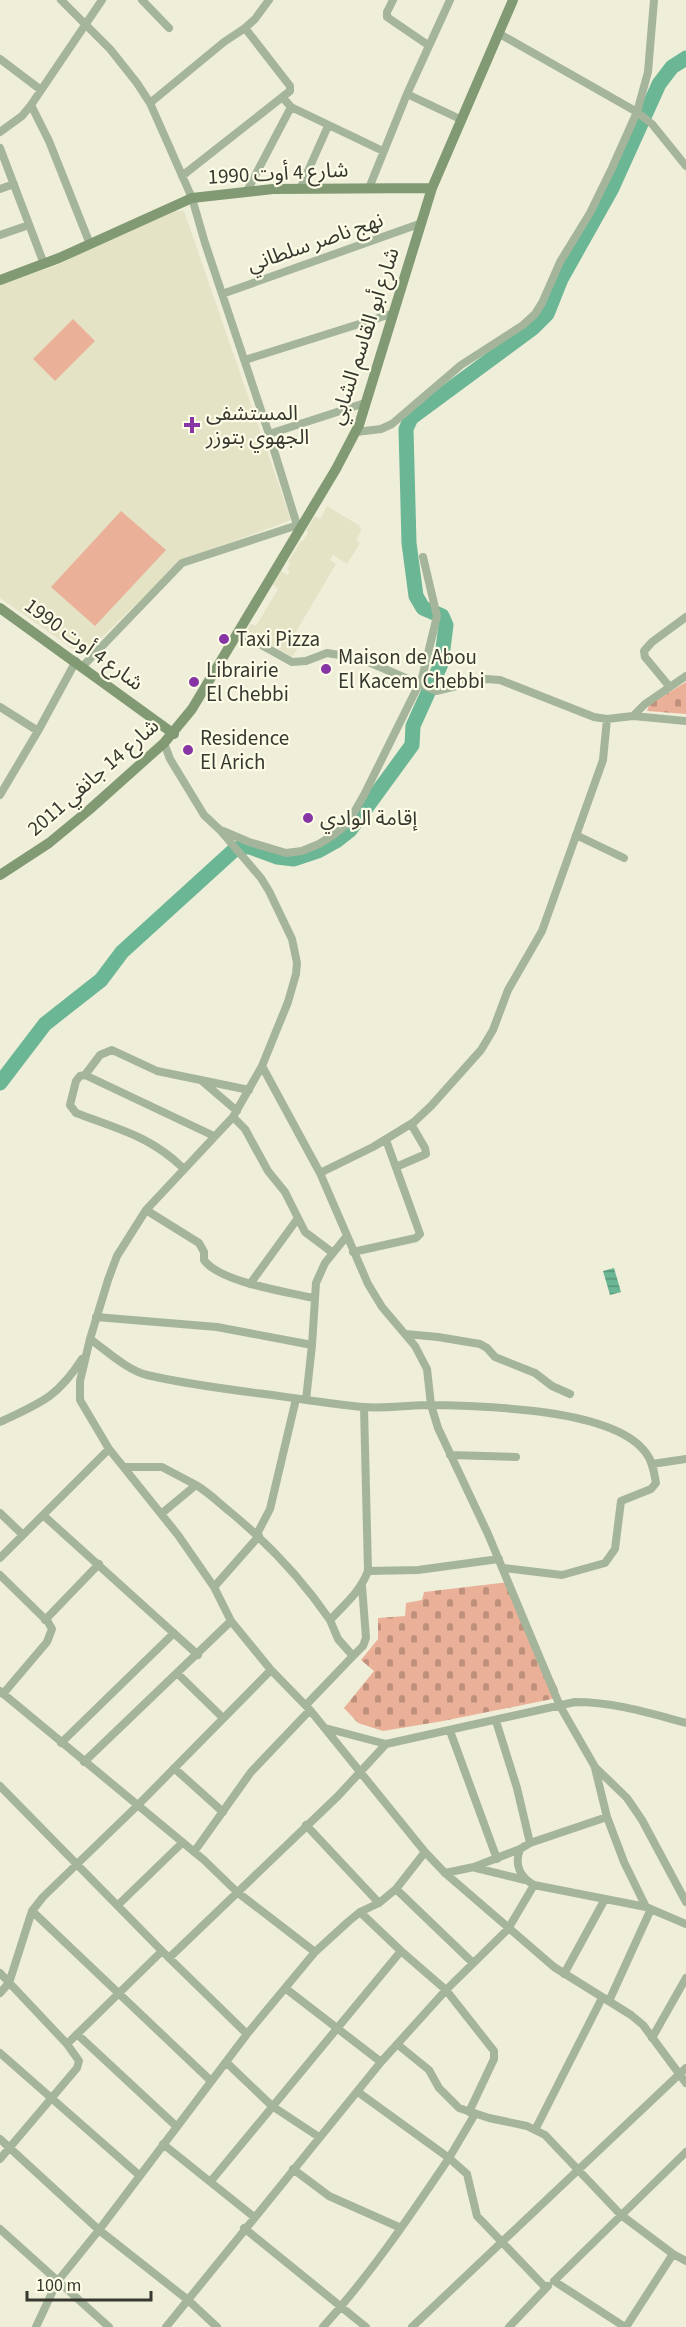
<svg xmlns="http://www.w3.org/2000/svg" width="686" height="2327" font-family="'Source Sans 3','Noto Sans Arabic',sans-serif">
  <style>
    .built { fill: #e4e3c6 }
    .grass { fill: #eab198 }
    .cemetery { fill: url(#cemetery-stones) }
    .water { fill: url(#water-rules) }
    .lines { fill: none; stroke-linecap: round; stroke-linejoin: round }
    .river { stroke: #6ab695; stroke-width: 15 }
    .street { stroke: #a4b59b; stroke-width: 8 }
    .secondary { stroke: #819a73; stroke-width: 10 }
    .poi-dot { fill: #8735a5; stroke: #fdfce6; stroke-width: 2 }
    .labels { text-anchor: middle; stroke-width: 4.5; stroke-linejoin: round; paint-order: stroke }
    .street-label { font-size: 21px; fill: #393830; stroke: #fdfce6 }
    .poi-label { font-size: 21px; fill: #393830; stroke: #fdfce6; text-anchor: start }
  </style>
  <defs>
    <pattern id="cemetery-stones" width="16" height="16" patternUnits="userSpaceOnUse" patternTransform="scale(1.5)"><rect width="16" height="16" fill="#eab198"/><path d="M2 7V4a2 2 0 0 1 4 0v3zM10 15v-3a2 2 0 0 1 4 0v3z" fill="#bf917c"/></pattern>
    <pattern id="water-rules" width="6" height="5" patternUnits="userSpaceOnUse" patternTransform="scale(1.5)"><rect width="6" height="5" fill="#6ab695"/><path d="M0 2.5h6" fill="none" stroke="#58957a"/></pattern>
  </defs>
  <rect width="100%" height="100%" fill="#efeed9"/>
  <path class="built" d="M164,211h20l107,309 -111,41 -97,95 -83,-58v-313l58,-20 77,-42z
    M327,506l33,20 -1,2 3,1 -6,11 4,3 -13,21 -14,-9 -3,5 6,4 -42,71 8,6 -10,16 -23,-13 4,-8 -4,-2 -4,6 -18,-10 4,-6 5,2 22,-37 -5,-4 8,-14 7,4 2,-3 -3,-2 3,-6 -2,-2 13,-21h2l5,-8 -2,-2 9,-15 5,3z"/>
  <path class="grass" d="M73,319l22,22 -40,40 -22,-22z
    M121,511l45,39 -71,76 -44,-39z"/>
  <path class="cemetery" d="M686,682v32l-39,-3 2,-6z
    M509,1582l49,108 -1,8 -114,23 -60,10 -25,-8 -14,-15 30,-37 -13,-11 17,-21v-21l27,-2 1,-13 16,-3 2,-8z"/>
  <path class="water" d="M614,1268l7,24 -11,3 -7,-24z"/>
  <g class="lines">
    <path class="river" d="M0,1083l45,-59 56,-44 21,-28 111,-101 8,-4h9l27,10 17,2 24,-8 18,-10 14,-11 62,-85 1,-19 28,-62 5,-39 -4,-9 -19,-8 -7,-12 -7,-53 -3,-114 5,-11 122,-90 14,-14 14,-35 51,-91 47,-104 13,-17 14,-9"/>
    <path class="street" d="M61,0l49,49 27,34 13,20 42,95 13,45 64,191 28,91
      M142,0l27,28
      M393,0l-6,12v5l41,28
      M498,33l139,79 15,12 34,42
      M0,59l41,31
      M407,94l53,25
      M283,98l8,9 92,44
      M150,103l74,-61 21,-14 10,-9 14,-19
      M31,105l18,36 41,103
      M0,132l22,-16 9,-11 71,-105
      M0,148l44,116
      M182,176l108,-85v-5l-45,-58
      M369,188l38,-94 43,-94
      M0,189l14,-5
      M300,189l28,-63
      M247,191l44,-84
      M0,235l29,-10
      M222,294l197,-70
      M245,360l149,-47
      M356,432l25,-3 11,-5 69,-59 62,-40 12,-11 7,-11 18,-41 30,-49 22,-45 25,-56 11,-40 6,-72
      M269,434l96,-31
      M238,632l54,30 14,-1 21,-8 32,5 77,33 50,-12 14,1 94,37 13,2 26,-3 53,5
      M83,666l99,-103 119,-39
      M669,686l-24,-29 -1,-6 8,-9 34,-25
      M0,707l38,24
      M633,716l12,-12 41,-28
      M164,743l6,16 34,56 16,15 41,48 8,13 23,48 5,24 -1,11 -8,28 -26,64 -29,51 -87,93 -29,46 -9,24 -18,59 -10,42v19l29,49 69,86 36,52 17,34 40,49 39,40 115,142 20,21 109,94 77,48 12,10 43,58
      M0,795l38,-64 38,-70
      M223,831l26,11 37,11 16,-2 17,-7 16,-10 13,-11 16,-28 58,-117 15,-62 -14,-59
      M576,835l48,23
      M262,1066l58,107 48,111 14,23 33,39 12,23 4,36 7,23 50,106 72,172 35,61 32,31 15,22 44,82
      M85,1075l129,61
      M202,1081l35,30
      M233,1117l12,12 23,42 17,21 20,40 28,21
      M396,1167l30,-13 -1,-6 -14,-24
      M183,1168c-33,-32 -65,-39 -107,-55l-6,-8 6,-24 4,-5 5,-1 15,-20 12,-5 45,21 92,19
      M320,1173l53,-26 41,-25 17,-16 50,-56 12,-20 15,-40 34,-59 61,-171 4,-41
      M146,1210l53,33 5,9v8c15,22 84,32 109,38
      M353,1252l63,-14 4,-4 -34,-94
      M250,1284l48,-66
      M96,1317l121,10 95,18 -6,55
      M406,1334l32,3 42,7 7,4 8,9 40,16 17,13 18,8
      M90,1339c17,12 37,31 57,36 38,9 78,14 117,19 32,4 65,10 99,13 22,2 45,-2 68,-2 52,1 183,3 215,48 7,9 8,20 10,30l-5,6 -30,12 -6,48 -10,14 -43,12 -59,-7
      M312,1345l4,-62 9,-20 21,-26
      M0,1422c40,-19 57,-24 82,-63
      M450,1455l66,2
      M652,1464l34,-5
      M124,1467h38l34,18 -35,29
      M196,1485c12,7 22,17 33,26 39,32 72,67 101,109
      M0,1513l22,21
      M43,1515l155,140
      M257,1534l13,-25 26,-110
      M0,1558l109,-109
      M368,1571l50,-1 81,-11
      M0,1575l48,47 4,7 -5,13 -44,52
      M214,1587l45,-51
      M45,1620l54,-56
      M353,1656l10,-10 3,-8 -4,-52
      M178,1674l44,43
      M0,1691l204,169 33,32 78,60
      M306,1705l47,-49 -15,-17 -8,-19c15,-16 30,-28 38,-49l-4,-164
      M325,1728l61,16 189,-42c39,0 74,11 111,21
      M450,1731l47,128
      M61,1743l113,-110
      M84,1762l147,-141
      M174,1768l49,44
      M595,1768l12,49 17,45 22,45
      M0,1786l162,165 85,83
      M306,1825l73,78
      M530,1843l77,-26
      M194,1852l57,-80 59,-62
      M476,1868l49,12
      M445,1873l29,-6 46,-18
      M534,1885l112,22 40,17
      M396,1889l77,74
      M118,1905l64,-62
      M32,1911l179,170
      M360,1912l41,39 45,39 48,61v8l-25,53
      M169,1958l169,-162 48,-52
      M0,1973l67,71 12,17 -2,7 -77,91
      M564,1974l41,-75
      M285,1988l96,74
      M0,1993l9,-10 23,-72 11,-14 95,-92 133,-135
      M609,2001l42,-92
      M77,2034l99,92
      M652,2038l34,-60
      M67,2044l95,-93
      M397,2044l32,26 10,18 20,20 30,10 38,8 18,9 76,80 52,39 13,7
      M0,2053l139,122
      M226,2062l46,44 47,31
      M475,2114l-26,44 18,16 10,42 69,72
      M535,2130l67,-132
      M0,2139l99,91 89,70 29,27
      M163,2144l91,73
      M293,2169l36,27 72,32
      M211,2181l190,-230
      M244,2228l122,99
      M0,2229l109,98
      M36,2327l21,-45 42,-52 148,-196 68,-82 34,-31 11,-9 19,-9 17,-14 29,-37
      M166,2327l215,-265 65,-72 62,-61 26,-44c-14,-8 -20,-20 -14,-36l10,-6 -13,-55 -21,-67
      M323,2327c47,-52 87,-111 126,-169l-91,-66
      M412,2327l274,-259
      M509,2327l39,-41
      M625,2327l-71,-46 132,-129
      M626,2327l47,-73"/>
    <path class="secondary" d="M0,280l59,-22 133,-60 81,-9 159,-1
      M0,608l174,126
      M0,875l49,-32 40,-33 75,-67 28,-34 144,-240 23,-44 73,-237 81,-188"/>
  </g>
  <g class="poi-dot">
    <path d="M189 416h6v6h6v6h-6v6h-6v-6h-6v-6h6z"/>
    <circle cx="224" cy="639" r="6"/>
    <circle cx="326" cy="669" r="6"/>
    <circle cx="194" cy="682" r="6"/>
    <circle cx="188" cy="750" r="6"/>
    <circle cx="308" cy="818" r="6"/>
  </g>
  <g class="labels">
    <g class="street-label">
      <text transform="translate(278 173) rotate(-3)" y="7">شارع 4 أوت 1990</text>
      <text transform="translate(315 242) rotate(-19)" y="7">نهج ناصر سلطاني</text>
      <text transform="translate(364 336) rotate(-72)" y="7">شارع أبو القاسم الشابي</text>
      <text transform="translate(84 644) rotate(36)" y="7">شارع 4 أوت 1990</text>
      <text transform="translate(93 777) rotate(-41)" y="7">شارع 14 جانفي 2011</text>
    </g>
    <g class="poi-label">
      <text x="206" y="420">المستشفى<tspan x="206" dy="24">الجهوي بتوزر</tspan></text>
      <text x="236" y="646">Taxi Pizza</text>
      <text x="338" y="664">Maison de Abou<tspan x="338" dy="24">El Kacem Chebbi</tspan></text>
      <text x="206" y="677">Librairie<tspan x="206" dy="24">El Chebbi</tspan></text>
      <text x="200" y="745">Residence<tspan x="200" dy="24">El Arich</tspan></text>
      <text x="320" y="825">إقامة الوادي</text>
    </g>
  </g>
  <path d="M27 2291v9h124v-9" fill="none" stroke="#393830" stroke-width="3"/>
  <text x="36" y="2291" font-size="18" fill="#393830" stroke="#fdfce6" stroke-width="4.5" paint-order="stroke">100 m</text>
</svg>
